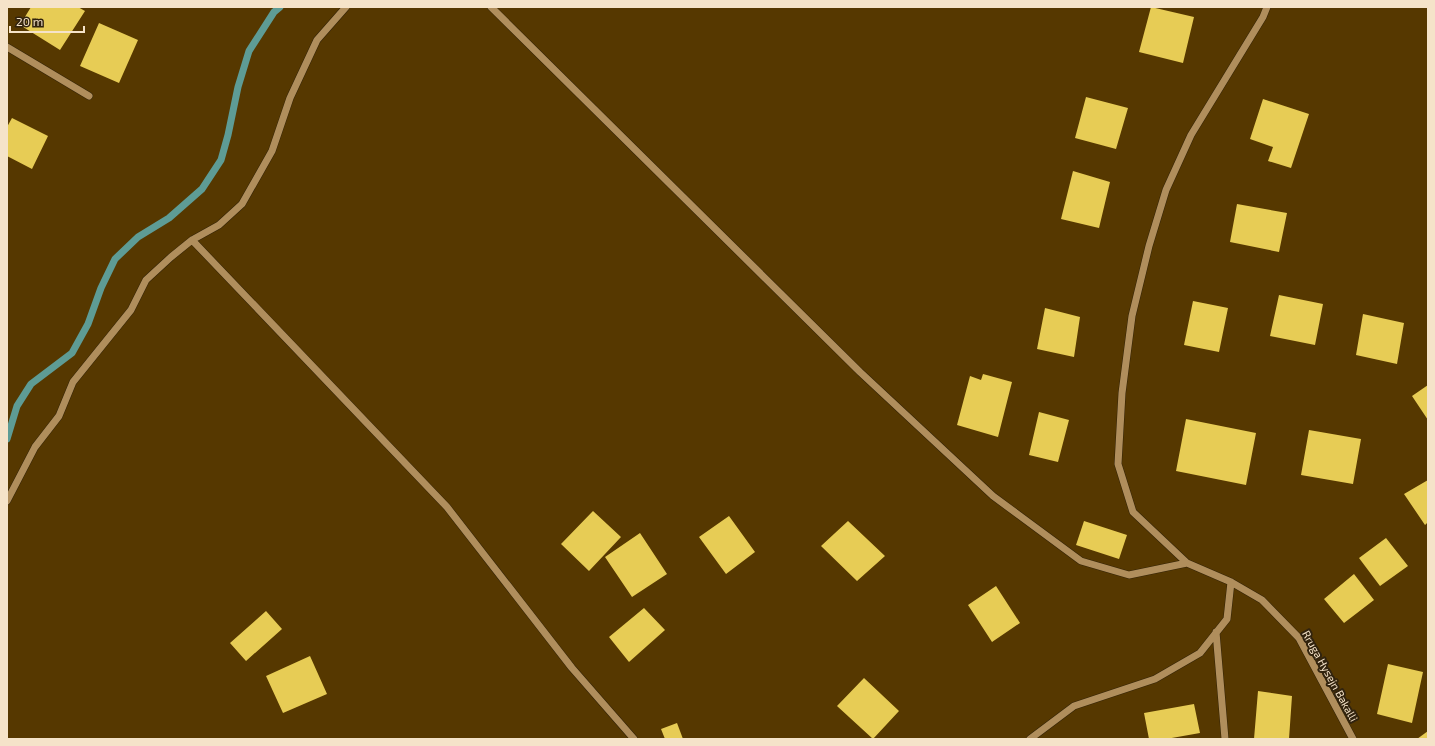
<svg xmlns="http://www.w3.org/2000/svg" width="1435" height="746" font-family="'Exo 2',sans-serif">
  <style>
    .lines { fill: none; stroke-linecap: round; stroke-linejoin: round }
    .stream { stroke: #5e9c95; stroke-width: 7 }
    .building { fill: #e7cc55 }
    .minor-casing { stroke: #332307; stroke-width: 8 }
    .minor { stroke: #b08e5c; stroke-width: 7 }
    .labels { text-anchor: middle; stroke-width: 4; stroke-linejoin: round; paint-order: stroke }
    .street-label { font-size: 11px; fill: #f5e3c9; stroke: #31230e }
  </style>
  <rect width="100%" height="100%" fill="#563800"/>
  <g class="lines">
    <path class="stream" d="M7,439l10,-33 14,-22 41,-31 16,-29 13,-36 14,-29 23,-22 31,-19 33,-29 19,-29 7,-25 10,-48 11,-36 25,-39 6,-5"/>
  </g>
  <path class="building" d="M31,7h47l7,4 -25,39 -40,-25z
    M1151,7l43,10 -11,46 -44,-11z
    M99,23l39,17 -19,43 -39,-17z
    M1086,97l42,11 -12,41 -41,-11z
    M1263,99l46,15 -18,54 -23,-7 5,-14 -23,-8z
    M12,118l36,18 -16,33 -25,-13v-29z
    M1073,171l37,11 -11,46 -38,-9z
    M1237,204l50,9 -8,39 -49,-10z
    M1279,295l44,9 -8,41 -45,-9z
    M1193,301l35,7 -9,44 -35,-7z
    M1045,308l35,9 -6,40 -37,-8z
    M1363,314l41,9 -7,41 -41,-9z
    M983,374l29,8 -14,55 -41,-12 13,-49 11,4z
    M1428,385v35l-16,-24z
    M1039,412l30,8 -11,42 -29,-7z
    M1186,419l70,14 -10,52 -70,-14z
    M1309,430l52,9 -8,45 -52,-9z
    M1428,480v42l-3,3 -21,-31z
    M593,511l28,26 -32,34 -28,-27z
    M729,516l26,36 -29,22 -27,-37z
    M848,521l37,35 -28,25 -36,-35z
    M1084,521l43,14 -8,24 -43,-14z
    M640,533l27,41 -35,23 -27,-40z
    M1386,538l22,28 -28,20 -21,-28z
    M1354,574l20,26 -30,23 -20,-24z
    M996,586l24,37 -28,19 -24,-37z
    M644,608l21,22 -36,32 -20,-25z
    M266,611l16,18 -36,32 -16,-18z
    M310,656l17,38 -44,19 -17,-37z
    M1388,664l35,8 -11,51 -35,-9z
    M864,678l35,33 -26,28 -36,-33z
    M1258,691l34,5 -3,43h-35z
    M1194,704l6,29 -34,6h-17l-5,-26z
    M677,723l6,16h-18l-4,-10z
    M1428,731v8h-11z"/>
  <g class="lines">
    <defs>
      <path id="minor" d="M491,7l369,365 133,124 88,65 48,14 58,-12 44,19 31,18 37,38 54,101
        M7,47l82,49
        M192,240l255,267 125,161 62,71
        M7,501l28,-54 24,-31 14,-34 58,-72 15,-30 25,-23 21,-17 27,-15 23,-21 30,-53 18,-53 27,-58 29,-33
        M1187,563l-54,-51 -15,-48 4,-71 10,-77 17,-70 17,-56 25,-55 72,-118 4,-10
        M1216,632l9,107
        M1030,739l44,-33 81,-27 45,-26 27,-34 4,-37"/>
    </defs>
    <use href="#minor" class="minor-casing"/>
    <use href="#minor" class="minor"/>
  </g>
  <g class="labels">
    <g class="street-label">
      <text transform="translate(1330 676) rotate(61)" y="4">Rruga Hysejn Bakalli</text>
    </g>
  </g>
  <rect width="1435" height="746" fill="none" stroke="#f5e3c9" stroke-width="16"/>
  <path d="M10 26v6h74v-6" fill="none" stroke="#f5e3c9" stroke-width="2"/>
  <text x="16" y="26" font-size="12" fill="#f5e3c9" stroke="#31230e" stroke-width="3" paint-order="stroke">20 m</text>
</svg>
